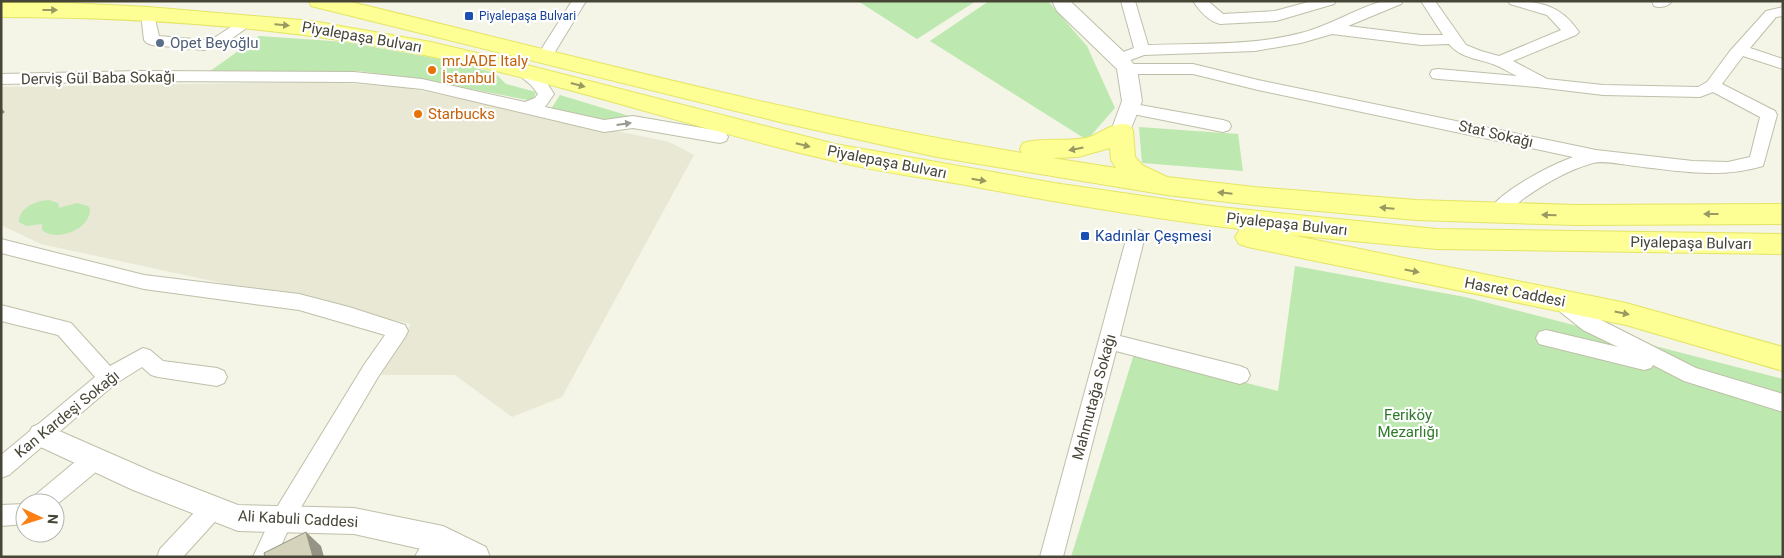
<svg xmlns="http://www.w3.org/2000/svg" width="1784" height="558" font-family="Roboto,sans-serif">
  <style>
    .residential { fill: #e8e8d5 }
    .green { fill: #bde8af }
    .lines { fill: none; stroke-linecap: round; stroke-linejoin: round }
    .minor-casing { stroke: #bfbfa9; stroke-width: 2 }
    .tertiary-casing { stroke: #bfbfa9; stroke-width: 2 }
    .primary-casing { stroke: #e4e564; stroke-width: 2 }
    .minor { fill: #fff; fill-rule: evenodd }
    .tertiary { fill: #fff; fill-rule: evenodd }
    .primary { fill: #fdff95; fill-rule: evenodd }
    .shaded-wall { fill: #959484 }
    .building { fill: #d5d3bc; stroke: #959484 }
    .oneway { fill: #999961 }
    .oneway2 { fill: #9a9990 }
    .transit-dot { fill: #1a4fb4; stroke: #fff; stroke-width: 2 }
    .service-dot { fill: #5c6f8a; stroke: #fff; stroke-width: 2 }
    .food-dot { fill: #e8710a; stroke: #fff; stroke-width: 2 }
    .labels { text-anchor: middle; stroke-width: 4.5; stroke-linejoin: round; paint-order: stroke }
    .far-transit-label { font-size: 12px; fill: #164399; stroke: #fff; text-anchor: start }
    .street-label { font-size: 15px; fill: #474536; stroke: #fff }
    .service-label { font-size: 15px; fill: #4e5e75; stroke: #fff; text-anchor: start }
    .food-label { font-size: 15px; fill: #c56008; stroke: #fff; text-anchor: start }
    .transit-label { font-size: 15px; fill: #164399; stroke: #fff; text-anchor: start }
    .park-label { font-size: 15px; fill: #2e7a28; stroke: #fff }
  </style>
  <rect width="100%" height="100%" fill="#f4f4e7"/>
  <path class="residential" d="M324,82l79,5 266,55 25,13 -132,242 -50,20 -57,-42h-74l30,-51 -370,-80 -40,-19v-138z"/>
  <path class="green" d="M858,1h118l-59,38z
    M989,1h59l39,45 28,62 -28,32 -157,-99z
    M259,36l87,6 99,18 50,13 11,11 30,8 -3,9 -115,-22 -59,-8 -150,1z
    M560,95l76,23 -23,4 -62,-13z
    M1139,127l99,7 5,37 -101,-8z
    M49,200l9,3 1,5 18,-5 11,3 2,3c1,20 -34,34 -48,21v-6l-16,2 -7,-4c0,-15 17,-21 30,-22z
    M1295,266l170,31 318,82v178h-712l63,-203 144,37z"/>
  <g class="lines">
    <defs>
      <path id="minor" d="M572,1h14l-36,59h-10l-3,-4z
        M1121,1h14l13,44c51,-2 104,1 153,-12 28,-7 52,-23 79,-31 7,-2 16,-1 23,-1l-2,3 -53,22 73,9h22l-22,-34h14l31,44 15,6 18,5 62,-26 -14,-15 -37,-11 -2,-3c31,0 52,3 71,31l-3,3 -63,26 34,18 56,6 95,2 9,-5 23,-31 36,-40 17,-4v9l-7,1 -26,31 33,11v10l-40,-13 -21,28 53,27 2,4 -14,51c-43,13 -85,5 -128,0 -12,-1 -30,-6 -42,-3 -25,7 -49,21 -70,36 -11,8 -19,24 -34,20l-3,-5c13,-23 63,-48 87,-57l-315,-67 -65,-16h-66l-6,-1 -2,-4 2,-4 6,-1h66l65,16 338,70 97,11 35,1 22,-5 10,-40 -47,-25 -13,5 -97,-2 -66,-8 -99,-8 -6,-1 -2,-4 2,-4 6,-1 79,7c-7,-3 -14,-8 -22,-11 -17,-7 -33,-6 -46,-21l-28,1 -89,-11 -31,9 -46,8 -111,4 -24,9 -5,-1 -3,-4 3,-4 19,-7z
        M1193,1h15l15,13 52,-3 37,-10h24l-2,3 -58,17 -56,3c-12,-3 -20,-13 -27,-23z
        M1652,1h20c-4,6 -12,7 -18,5z
        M148,9l5,2 6,25 45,4 10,-2 29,-19h10l2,3 -31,22 -20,6 -52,-5 -5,-2 -3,-3 -3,-26 2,-3z
        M521,65l22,12 11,17 -9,13 59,13 29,-4 87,15 6,2 2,4 -2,4 -6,2 -87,-15 -29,4 -182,-43 -68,-7 -213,-1 -140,3v-10l140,-3 213,1 68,7 103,23 10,-4 3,-4 -7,-9 -18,-15 2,-4z
        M1129,103l94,17 6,2 2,4 -2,4 -6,2 -100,-20 -2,-4 2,-4z
        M1136,229l6,2 3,5 -25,100 120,30 7,3 3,6 -3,6 -7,3 -124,-33 -53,206h-23l87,-321 3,-5z
        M1,239l143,36 155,19 50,13 56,18 3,6 -3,6 -27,40 -88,149 -14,31h-23l21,-45 90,-147 21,-30 -86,-25 -155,-21 -143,-36z
        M1560,293l7,3 30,22 99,50 87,26v18l-99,-31 -31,-16 -2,3 -7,2 -105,-26 -3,-6 3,-6 7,-2 72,17 -35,-17 -30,-24 -3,-5 3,-5z
        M1,305l70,18 39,43 33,-18 7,2 13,11 54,7 7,3 3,6 -3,6 -7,3 -59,-9 -7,-2 -9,-8 -27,17 -106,91 -8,3v-23l94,-78 -37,-42 -57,-14z
        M95,449l8,3 3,7 -3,7 -48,40v-3h-24l3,-7 53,-44z
        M213,498l8,3 3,7 -3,7 -38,42h-26l3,-8 45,-48z
        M25,504v20l-24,2v-21z
        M443,529l8,3 3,8 -3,8 -9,9h-27c5,-12 16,-23 28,-28z"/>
      <path id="tertiary" d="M1052,1h18l57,54 10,14 5,32 -14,35 -7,2 -7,-2 -3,-5 11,-30 -5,-32 -60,-58z
        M41,423l112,49 85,33 116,3 89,18 43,21 4,10h-44l-7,-4 -85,-19 -116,-3 -105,-41 -101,-47 -4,-8 4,-8z"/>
      <path id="primary" d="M309,1h38c224,54 448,115 675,152l-2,-4 3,-6c20,-6 42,-1 63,-5 16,-4 27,-18 44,-13l3,6 2,26 7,8 25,12 87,10 162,13 160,5 207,-1v20l-207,1 -160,-5 -162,-15 -87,-10 -230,-38 -153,-34 -473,-117zM1110,148l1,12 5,8 -64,-10 26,-1z
        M1,3h69l78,4 164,14 119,21 80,19 324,83 219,39 165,24 218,22 346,5v20l-346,-5 -146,-14 335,68 157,44v24l-157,-46 -378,-78 -9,-3 -4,-7 5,-8c-90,-11 -180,-26 -269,-43 -45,-8 -92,-14 -137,-25 -136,-31 -268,-77 -405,-105 -140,-29 -284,-39 -428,-39z"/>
    </defs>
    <use href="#minor" class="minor-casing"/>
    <use href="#tertiary" class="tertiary-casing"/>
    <use href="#primary" class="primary-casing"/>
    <use href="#minor" class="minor"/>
    <use href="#tertiary" class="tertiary"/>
    <use href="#primary" class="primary"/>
  </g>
  <path class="shaded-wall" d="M1,108l4,4 -4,3z
    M306,532l15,14 3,11h-11z"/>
  <path class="building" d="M306,532l7,25h-48l-1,-4z"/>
  <defs><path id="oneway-solid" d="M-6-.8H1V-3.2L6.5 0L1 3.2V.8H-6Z" transform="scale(1.25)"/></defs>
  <g class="oneway">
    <use href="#oneway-solid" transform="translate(50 10)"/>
    <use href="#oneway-solid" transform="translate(282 25) rotate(5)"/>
    <use href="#oneway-solid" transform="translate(578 85) rotate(15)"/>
    <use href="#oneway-solid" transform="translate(803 145) rotate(14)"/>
    <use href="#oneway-solid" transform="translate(1076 149) rotate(169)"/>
    <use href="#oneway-solid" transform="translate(979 180) rotate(9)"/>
    <use href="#oneway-solid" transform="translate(1225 193) rotate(-174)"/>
    <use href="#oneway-solid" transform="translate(1387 208) rotate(-175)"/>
    <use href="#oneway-solid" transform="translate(1711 214) rotate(180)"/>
    <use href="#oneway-solid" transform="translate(1549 215) rotate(-179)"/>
    <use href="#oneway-solid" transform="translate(1412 271) rotate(11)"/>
    <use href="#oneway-solid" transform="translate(1622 313) rotate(12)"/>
  </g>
  <use class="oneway2" href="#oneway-solid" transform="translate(624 124) rotate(-8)"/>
  <g class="transit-dot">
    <rect x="464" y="11" width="10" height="10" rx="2.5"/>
    <rect x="1080" y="231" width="10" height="10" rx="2.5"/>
  </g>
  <circle class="service-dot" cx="160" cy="43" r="5"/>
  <g class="food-dot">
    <circle cx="432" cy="70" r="5"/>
    <circle cx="418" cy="114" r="5"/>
  </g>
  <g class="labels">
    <g class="far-transit-label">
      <text x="479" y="20">Piyalepaşa Bulvari</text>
    </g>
    <g class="street-label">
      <text transform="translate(362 37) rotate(10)" y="5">Piyalepaşa Bulvarı</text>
      <text transform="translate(98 78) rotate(-1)" y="5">Derviş Gül Baba Sokağı</text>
      <text transform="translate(1496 134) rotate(13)" y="5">Stat Sokağı</text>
      <text transform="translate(887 162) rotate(11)" y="5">Piyalepaşa Bulvarı</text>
      <text transform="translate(1287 224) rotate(6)" y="5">Piyalepaşa Bulvarı</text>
      <text transform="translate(1691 243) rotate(1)" y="5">Piyalepaşa Bulvarı</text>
      <text transform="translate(1515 292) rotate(11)" y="5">Hasret Caddesi</text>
      <text transform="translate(1094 397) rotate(-75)" y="5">Mahmutağa Sokağı</text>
      <text transform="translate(67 414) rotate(-39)" y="5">Kan Kardeşi Sokağı</text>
      <text transform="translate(298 519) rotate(3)" y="5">Ali Kabuli Caddesi</text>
    </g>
    <g class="service-label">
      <text x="170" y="48">Opet Beyoğlu</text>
    </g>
    <g class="food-label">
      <text x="442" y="66">mrJADE Italy<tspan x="442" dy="17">İstanbul</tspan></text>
      <text x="428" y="119">Starbucks</text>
    </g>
    <g class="transit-label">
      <text x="1095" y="241">Kadınlar Çeşmesi</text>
    </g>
    <g class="park-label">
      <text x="1408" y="420">Feriköy<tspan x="1408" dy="17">Mezarlığı</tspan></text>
    </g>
  </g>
  <rect width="1784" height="558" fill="none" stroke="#474536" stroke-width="5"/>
  <g transform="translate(40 518) rotate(94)"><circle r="24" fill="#ffffff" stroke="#b5b5af"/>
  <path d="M0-4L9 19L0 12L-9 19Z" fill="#fc7f16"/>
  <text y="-8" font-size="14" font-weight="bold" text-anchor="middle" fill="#474536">N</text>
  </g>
</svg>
